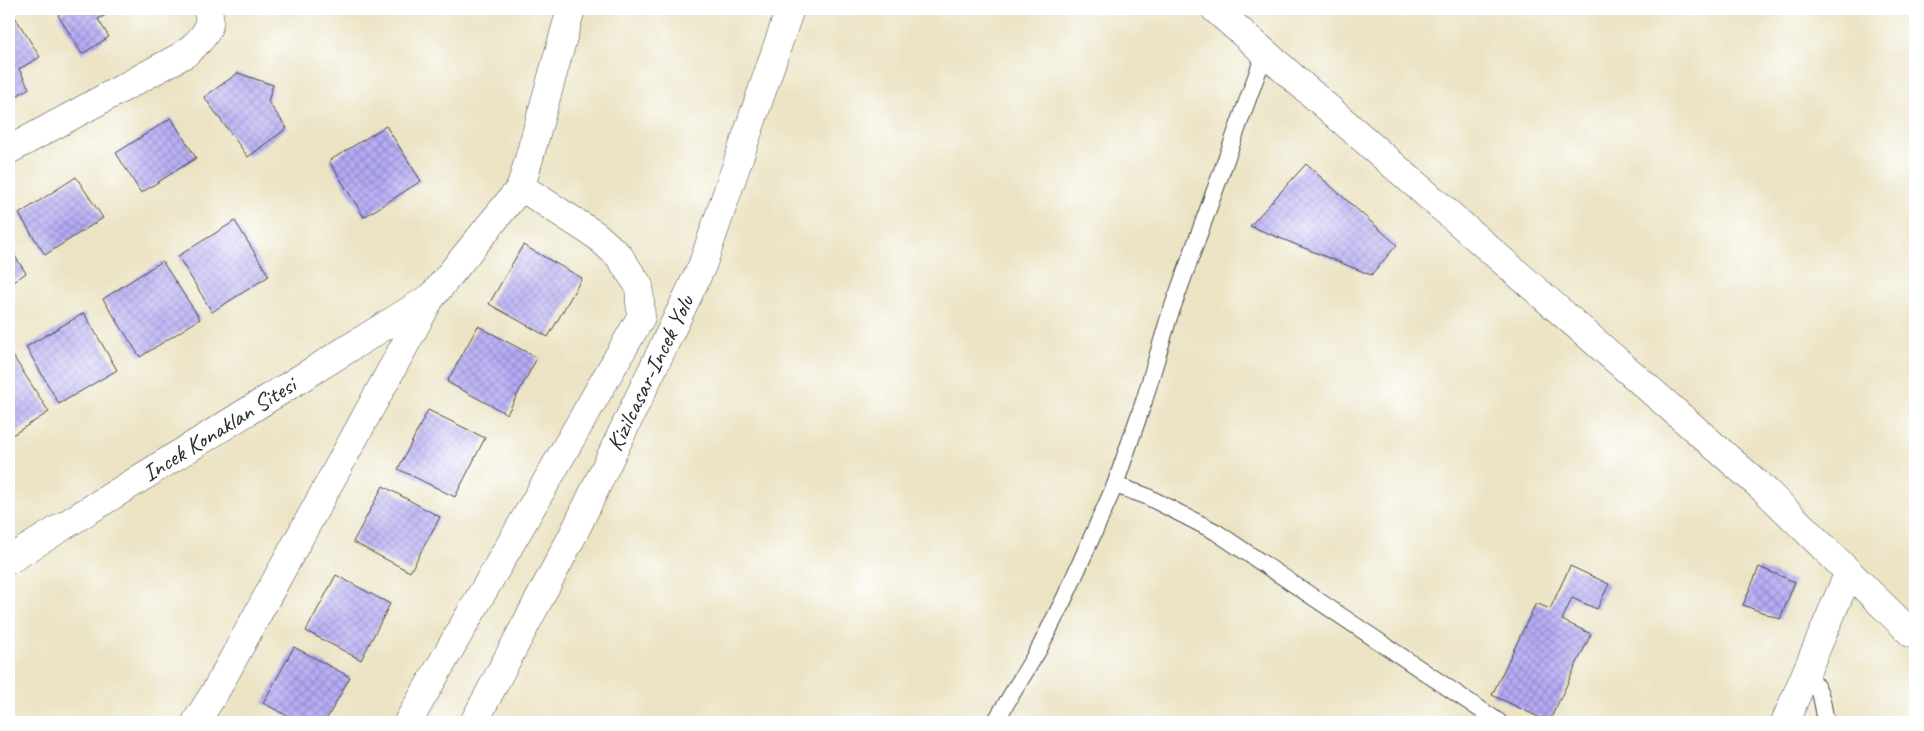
<svg xmlns="http://www.w3.org/2000/svg" width="1924" height="731" font-family="Caveat,sans-serif">
  <style>
    .building { fill: url(#building-cross-hatch) }
    .lines { fill: none; stroke-linecap: round; stroke-linejoin: round }
    .service-casing { stroke: #484742; stroke-width: 18 }
    .minor-casing { stroke: #484742; stroke-width: 29 }
    .service { stroke: #fff; stroke-width: 16 }
    .minor { stroke: #fff; stroke-width: 28 }
    .labels { text-anchor: middle; stroke-width: 4; stroke-linejoin: round; paint-order: stroke }
    .street-label { font-size: 24px; fill: #2b2b2b; stroke: #fff }
  </style>
  <defs>
    <pattern id="building-cross-hatch" width="8" height="8" patternUnits="userSpaceOnUse" patternTransform="scale(1.25)"><rect width="8" height="8" fill="#b4aaf5"/><path d="M0 0l8 8M0 8l8-8" fill="none" stroke="#938bc7"/></pattern>
  </defs>
  <rect width="100%" height="100%" fill="#fff"/>
  <filter id="ink" filterUnits="userSpaceOnUse"><feTurbulence type="fractalNoise" baseFrequency=".02" numOctaves="2"/><feDisplacementMap in="SourceGraphic" scale="10" xChannelSelector="R" yChannelSelector="G"/><feConvolveMatrix kernelMatrix="1 2 1 2 8 2 1 2 1" color-interpolation-filters="sRGB"/></filter>
  <filter id="wash" filterUnits="userSpaceOnUse"><feTurbulence type="fractalNoise" baseFrequency=".0096" numOctaves="4" result="noise"/><feDisplacementMap in="SourceGraphic" scale="20" xChannelSelector="R" yChannelSelector="G"/><feGaussianBlur stdDeviation="1.12" result="paint"/><feColorMatrix in="noise" values="0 0 0 0 0 0 0 0 0 0 0 0 0 0 0 0 0 1.4 0 .05"/><feComposite in="paint" operator="in"/></filter>
  <g filter="url(#wash)">
    <rect width="100%" height="100%" fill="#ebe3c3"/>
    <g id="blocks">
      <path class="building" d="M9,9h1l30,48 -21,12 10,19 -20,13z
        M68,9h48l-18,10 11,18 -27,17 -24,-39z
        M238,73l35,12 -5,17 19,26 -39,29 -44,-60z
        M171,118l25,40 -55,35 -25,-40z
        M386,126l35,55 -57,36 -35,-56z
        M1306,164l91,81 -26,30 -121,-49z
        M76,177l27,41 -58,37 -26,-41z
        M235,221l34,55 -57,36 -34,-56z
        M523,245l59,33 -34,59 -59,-33z
        M9,247l17,26 -17,12z
        M162,261l38,58 -60,38 -37,-58z
        M84,313l33,57 -58,34 -33,-57z
        M478,326l59,32 -30,56 -60,-32z
        M13,356l36,56 -40,25v-78z
        M428,410l57,28 -30,59 -57,-28z
        M383,486l57,31 -30,55 -57,-30z
        M1570,566l39,18 -12,25 -25,-11 -10,22 29,14 -42,88 -57,-27 44,-92 14,6z
        M1759,567l36,15 -15,37 -37,-14z
        M336,575l54,29 -29,56 -55,-29z
        M294,647l56,30 -25,45h-26l-36,-19z"/>
    </g>
  </g>
  <g filter="url(#ink)">
    <use href="#blocks" fill-opacity="0" stroke="#484742" stroke-width="1"/>
    <g class="lines">
      <defs>
        <path id="service" d="M1115,485l31,11 70,36 283,190
          M1805,676c18,11 17,27 21,46
          M995,722l44,-73 27,-54 49,-110 29,-84 25,-84 96,-265"/>
        <path id="minor" d="M1215,9l553,484 143,140 4,2
          M9,150l176,-96c14,-12 31,-26 22,-45
          M9,560l419,-261
          M196,722l19,-30 215,-393 91,-112 50,-178
          M408,722l233,-405 -2,-31 -20,-30 -22,-20 -76,-49
          M474,722l99,-187 129,-269 88,-257
          M1785,722l64,-150"/>
      </defs>
      <use href="#service" class="service-casing"/>
      <use href="#minor" class="minor-casing"/>
      <use href="#service" class="service"/>
      <use href="#minor" class="minor"/>
    </g>
  </g>
  <g class="labels">
    <g class="street-label">
      <text transform="translate(650 373) rotate(-64)" y="8">Kizilcasar-Incek Yolu</text>
      <text transform="translate(219 429) rotate(-32)" y="8">Incek Konaklan Sitesi</text>
    </g>
  </g>
  <rect width="1924" height="731" fill="none" stroke="#fff" stroke-width="30"/>
</svg>
